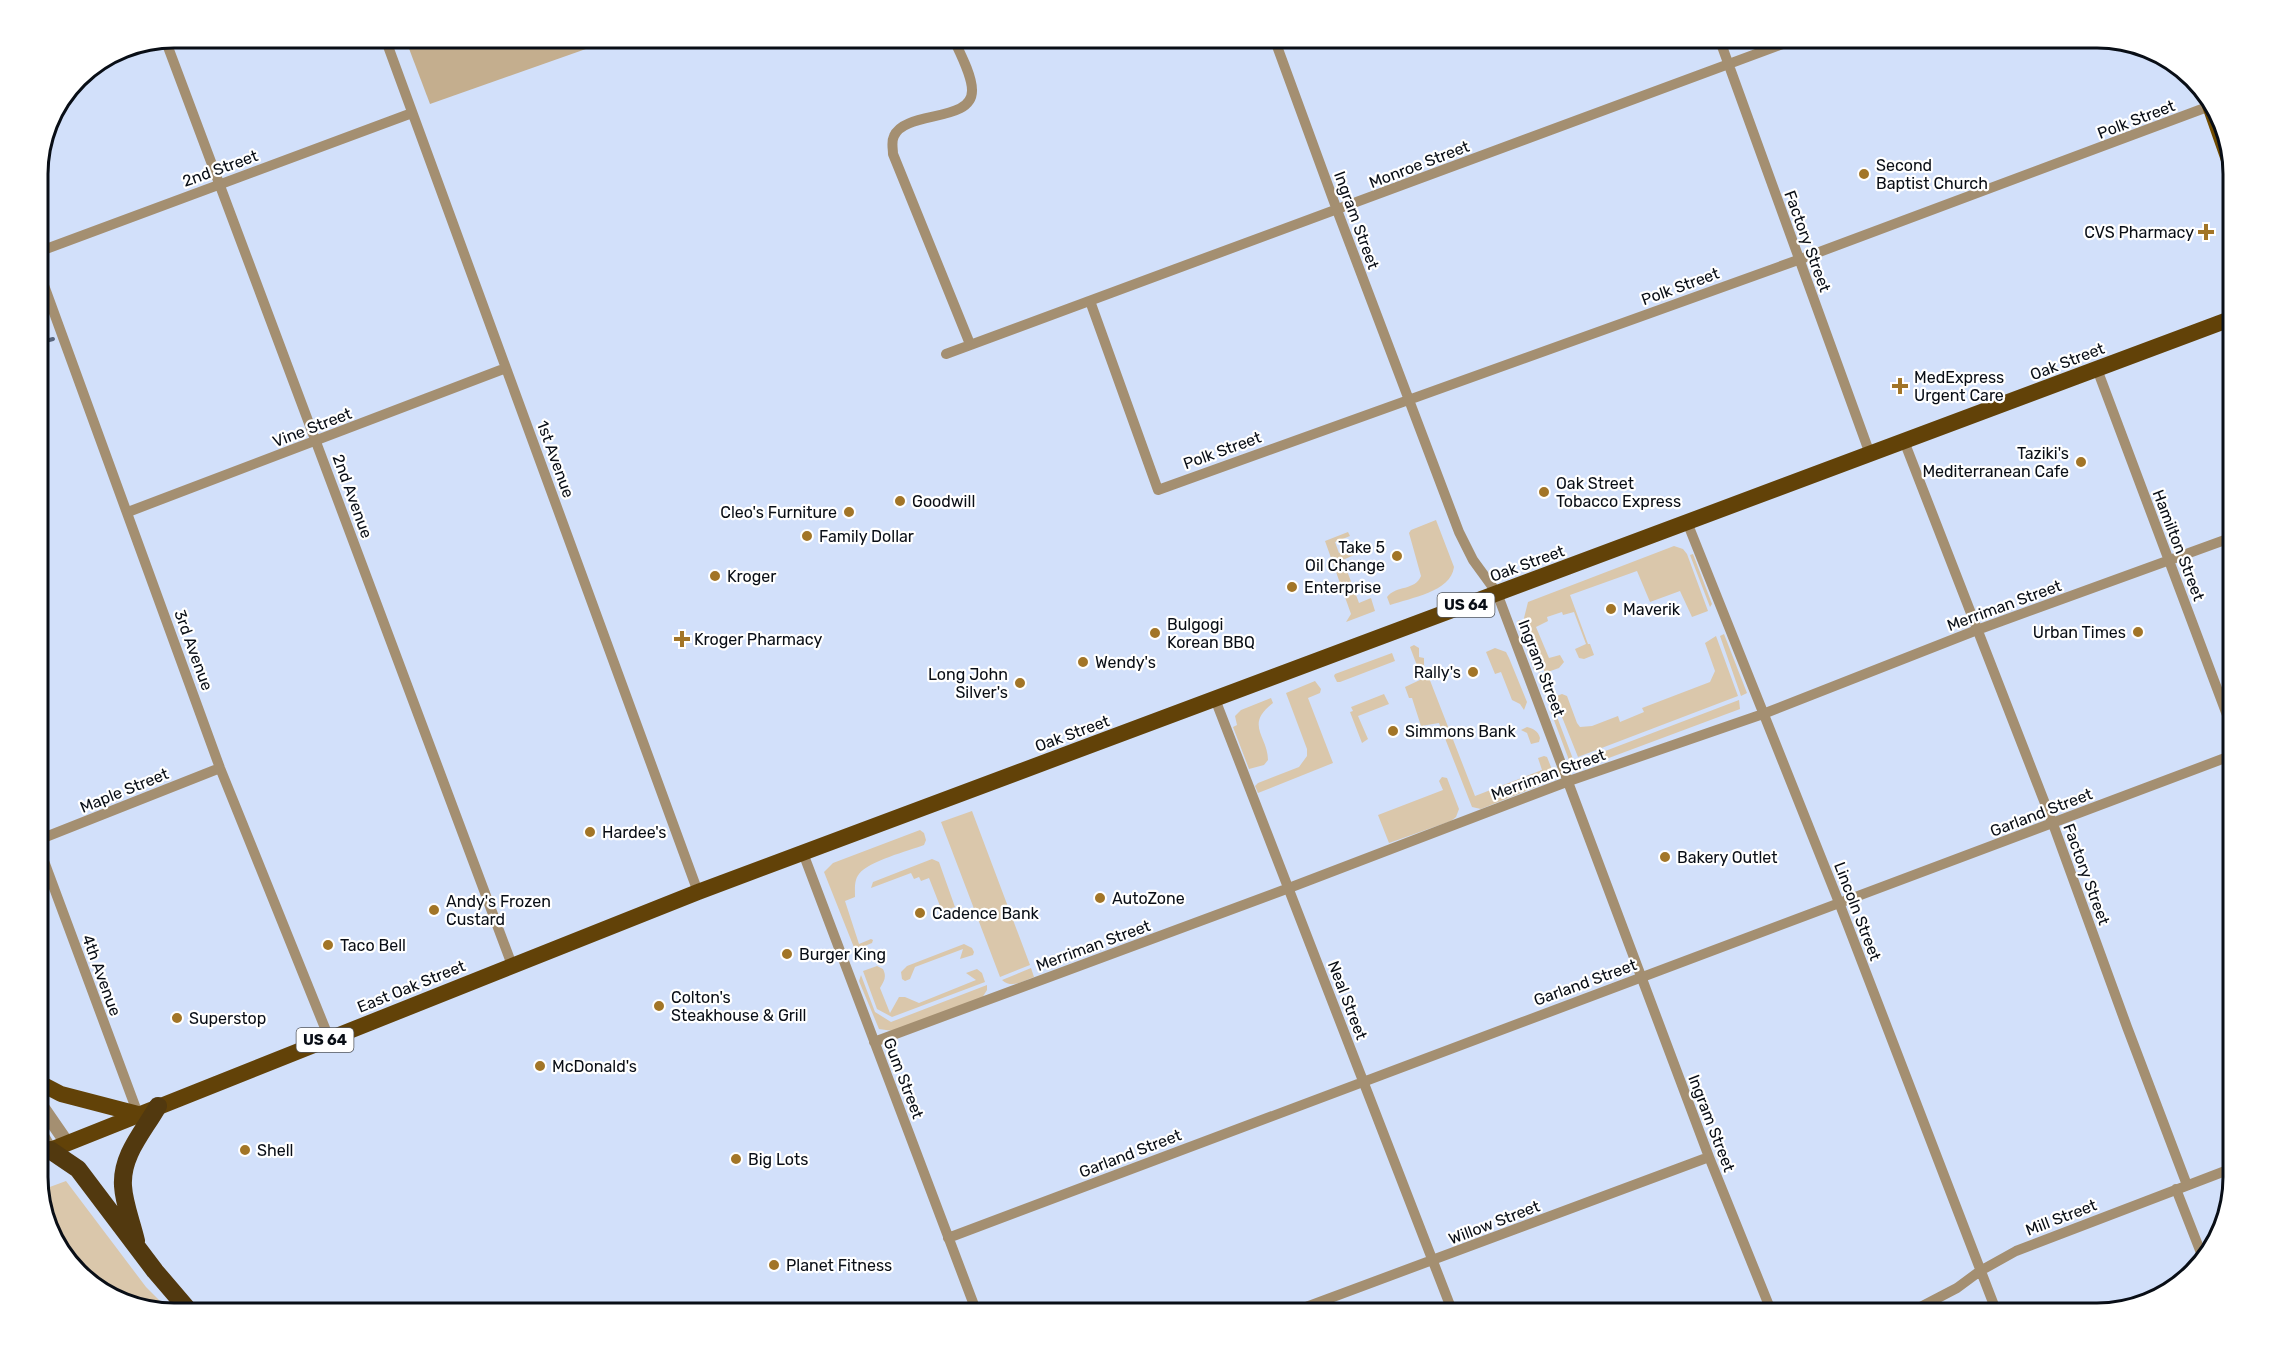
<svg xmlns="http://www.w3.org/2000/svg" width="2271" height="1351" font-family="Rubik,sans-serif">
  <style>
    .green { fill: #dac7ab }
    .forest { fill: #c4ae8e }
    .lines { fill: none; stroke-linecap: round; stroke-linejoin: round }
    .stream { stroke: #59667e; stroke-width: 4 }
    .minor { stroke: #a48f71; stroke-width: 10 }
    .tertiary { stroke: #a48f71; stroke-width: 14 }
    .primary { stroke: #714c00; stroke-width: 16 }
    .trunk { stroke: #624208; stroke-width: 16 }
    .motorway { stroke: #52390f; stroke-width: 18 }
    .poi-dot { fill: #a27527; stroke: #fff; stroke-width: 2 }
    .labels { text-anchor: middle; stroke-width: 4.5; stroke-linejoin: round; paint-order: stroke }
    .shield { fill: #fff; stroke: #53565c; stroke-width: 1.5 }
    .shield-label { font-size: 15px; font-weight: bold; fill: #090e16 }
    .street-label { font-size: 16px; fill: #090e16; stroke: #fff }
    .poi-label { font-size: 16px; fill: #090e16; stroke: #fff; text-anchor: start }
    .rim { fill: none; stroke: #090e16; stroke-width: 3 }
  </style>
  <rect width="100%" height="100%" fill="#d2e0fa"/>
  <path class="green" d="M1436,520l18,47c-3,25 -44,31 -64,38l-3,-8c9,-12 28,-6 34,-21l-12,-43 2,-3z
    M1348,532l2,4 -15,6 4,11 14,-6 3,7 -13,6 16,43 12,-5 4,13 -29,11 5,-8 -26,-73z
    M1674,546l9,3 4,5 21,57 -16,6 -12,-26 -30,11 -13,-31 -67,24 18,49h2l4,11 -10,4 -5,-1 -4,-9 11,-5 -12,-32 -11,3 -1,-3 -15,5 1,4 -12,6 13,31 11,-3 4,7 -5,6 -14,5 -21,-55 4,-16z
    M1693,554l19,50 -2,3 -20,-52z
    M1520,620l20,53 -6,-3 -17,-49z
    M1724,634l23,59 -6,3 -21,-60z
    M1716,636l22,60 -160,61 -24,-60 8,-3 5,2 10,27 3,4 12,-1 26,-10 2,6 24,-10 -2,-4 68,-26 5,-11 -10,-28z
    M1414,645l5,3v9l5,1v7l51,131 67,-26 -4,-12 6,-2 3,1 8,20 -2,3 -72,29 -9,-2 -33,-84 -18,3 -9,-28h-3l-4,-11 17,-8 -12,-32z
    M1495,648l11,4 3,6 18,44 -3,8 -4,-6 -8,-4 -11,-28 -6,2 -9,-22z
    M1392,653l3,8 -55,21h-3l-3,-6 1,-2z
    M1315,681l6,8 -1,4 -12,5 25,65 -75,30 -3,-7 3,-3 41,-16 8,-11v-7l-21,-56z
    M1384,694l5,10 -31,12 10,23 -6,4 -12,-31 3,-1 -2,-4z
    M1271,698l2,5c-29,22 -5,33 -5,57l-4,5 -15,4 -16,-42 4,-2 -2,-9 6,-6z
    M1739,700l1,9 -158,59 -3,-7z
    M1551,701l22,58 -4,1 -20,-53z
    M1527,727c7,2 11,4 13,11l-1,4 -8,2 -4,-11 -6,-3z
    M1442,777l5,1 12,31 -3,8 -5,4 -62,22 -11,-28 65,-25 -4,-9z
    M972,811l58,154 -30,12 -59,-155z
    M920,830l4,3 2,7 -2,5c-16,6 -55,16 -65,29 -5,6 -4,15 -4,23l-10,4 14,43 12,-5 2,1 -1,3 -17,7 -31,-78 9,-9z
    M932,859l7,3 16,45 -13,4 -13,-33 -8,3 -2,-4 -5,2 -3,-6 -40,15 2,-6z
    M964,944l8,4 2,4 -1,3 -13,4 3,-10 -48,18 -5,12 -5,2 -3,-2 -1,-7 6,-6z
    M877,966l6,3c4,8 1,12 -3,19l10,25 9,-16h6l14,6 57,-23 -10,-7 11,-4 5,4 3,9 -93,35 -15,-8 -14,-38z
    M1031,968l3,9c-11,4 -22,12 -32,3z
    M861,975l14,37 16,10 96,-37v5l-5,8 -89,33 -14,-2 -20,-48z
    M66,1181l80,106 26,26 -67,-18 -49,-49 -17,-55z"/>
  <path class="forest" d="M405,38h212l-187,66z"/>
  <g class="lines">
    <path class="stream" d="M38,343l15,-4"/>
    <path class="minor" d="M385,38l313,854
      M953,38c6,13 19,37 19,52 1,33 -67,20 -78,46 -3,6 -1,12 -1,18l77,190
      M1274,38l63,172 122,322 14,28 24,33 212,564 63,156
      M1719,38l151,416
      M165,39l347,926
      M38,252l374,-139
      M38,269l182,499 109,270
      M1090,301l68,189 640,-230 412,-154
      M946,354l853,-316
      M2097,369l136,362
      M1904,441l149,383 74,203 60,158
      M128,512l378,-144
      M1687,522l153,383 157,408
      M1215,699l238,614
      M38,840l182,-72
      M38,845l100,269
      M803,853l174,460
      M874,1042l415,-154 280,-107 194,-67 214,-84 256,-93
      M2176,1189l27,69
      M948,1238c428,-163 858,-320 1285,-483
      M1290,1313l419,-156
      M1909,1313l48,-25 23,-17 36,-20 217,-83"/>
    <path class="tertiary" d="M38,1101l29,42
      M38,1129l12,21"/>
    <path class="primary" d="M2207,97l26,74"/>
    <path class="trunk" d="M38,1082l23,12 77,20
      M38,1155l660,-263 1535,-574"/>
    <path class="motorway" d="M50,1150l28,19 77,102 36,42
      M136,1241c-4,-18 -12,-37 -13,-55 -2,-31 21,-55 35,-80"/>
  </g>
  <g class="poi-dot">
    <circle cx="1864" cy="174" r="6"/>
    <path d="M2203 223h6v6h6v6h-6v6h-6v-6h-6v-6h6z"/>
    <path d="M1897 377h6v6h6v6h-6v6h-6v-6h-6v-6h6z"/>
    <circle cx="2081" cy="462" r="6"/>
    <circle cx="1544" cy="492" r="6"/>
    <circle cx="900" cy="501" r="6"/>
    <circle cx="849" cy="512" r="6"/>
    <circle cx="807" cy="536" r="6"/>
    <circle cx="1397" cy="556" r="6"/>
    <circle cx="715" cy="576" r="6"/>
    <circle cx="1292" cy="587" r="6"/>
    <circle cx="1611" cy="609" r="6"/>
    <circle cx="2138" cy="632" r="6"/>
    <circle cx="1155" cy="633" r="6"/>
    <path d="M679 630h6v6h6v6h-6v6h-6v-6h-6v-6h6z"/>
    <circle cx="1083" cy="662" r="6"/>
    <circle cx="1473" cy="672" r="6"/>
    <circle cx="1020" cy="683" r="6"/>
    <circle cx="1393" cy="731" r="6"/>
    <circle cx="590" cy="832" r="6"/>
    <circle cx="1665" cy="857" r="6"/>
    <circle cx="1100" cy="898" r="6"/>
    <circle cx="434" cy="910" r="6"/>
    <circle cx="920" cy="913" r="6"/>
    <circle cx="328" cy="945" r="6"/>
    <circle cx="787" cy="954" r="6"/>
    <circle cx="659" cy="1006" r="6"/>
    <circle cx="177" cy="1018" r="6"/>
    <circle cx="540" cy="1066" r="6"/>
    <circle cx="245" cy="1150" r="6"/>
    <circle cx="736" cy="1159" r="6"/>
    <circle cx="774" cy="1265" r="6"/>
  </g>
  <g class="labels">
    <g class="shield">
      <rect x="1437.5" y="593" width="57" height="24" rx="4.5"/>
      <rect x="296.5" y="1028" width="57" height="24" rx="4.5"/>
    </g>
    <g class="shield-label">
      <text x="1466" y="610">US 64</text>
      <text x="325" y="1045">US 64</text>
    </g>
    <g class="street-label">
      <text transform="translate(2136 119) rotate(-21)" y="6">Polk Street</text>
      <text transform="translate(1419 164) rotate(-21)" y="6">Monroe Street</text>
      <text transform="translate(220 168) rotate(-20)" y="6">2nd Street</text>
      <text transform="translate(1357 220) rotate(70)" y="6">Ingram Street</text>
      <text transform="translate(1808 241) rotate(70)" y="6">Factory Street</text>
      <text transform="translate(1680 286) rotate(-20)" y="6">Polk Street</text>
      <text transform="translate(2067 361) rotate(-21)" y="6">Oak Street</text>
      <text transform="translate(312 427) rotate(-21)" y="6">Vine Street</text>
      <text transform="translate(1222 450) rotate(-20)" y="6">Polk Street</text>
      <text transform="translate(556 459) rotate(70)" y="6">1st Avenue</text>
      <text transform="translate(353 496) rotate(70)" y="6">2nd Avenue</text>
      <text transform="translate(2179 545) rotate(69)" y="6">Hamilton Street</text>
      <text transform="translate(1527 563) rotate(-20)" y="6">Oak Street</text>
      <text transform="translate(2004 605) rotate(-20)" y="6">Merriman Street</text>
      <text transform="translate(194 650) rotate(70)" y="6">3rd Avenue</text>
      <text transform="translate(1542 668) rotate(69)" y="6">Ingram Street</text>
      <text transform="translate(1072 733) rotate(-20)" y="6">Oak Street</text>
      <text transform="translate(1548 774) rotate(-20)" y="6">Merriman Street</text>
      <text transform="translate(124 790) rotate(-22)" y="6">Maple Street</text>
      <text transform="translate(2041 812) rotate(-21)" y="6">Garland Street</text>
      <text transform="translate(2087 874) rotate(70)" y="6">Factory Street</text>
      <text transform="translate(1858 911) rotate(69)" y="6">Lincoln Street</text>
      <text transform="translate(1093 945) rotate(-20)" y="6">Merriman Street</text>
      <text transform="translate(102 975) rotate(70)" y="6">4th Avenue</text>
      <text transform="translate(1585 982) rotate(-20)" y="6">Garland Street</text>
      <text transform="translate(411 986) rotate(-22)" y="6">East Oak Street</text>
      <text transform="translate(1348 1000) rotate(69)" y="6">Neal Street</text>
      <text transform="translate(904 1078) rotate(69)" y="6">Gum Street</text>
      <text transform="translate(1712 1123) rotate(69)" y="6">Ingram Street</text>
      <text transform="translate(1130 1153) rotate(-21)" y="6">Garland Street</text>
      <text transform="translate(2061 1217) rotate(-21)" y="6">Mill Street</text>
      <text transform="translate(1494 1222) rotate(-21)" y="6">Willow Street</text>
    </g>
    <g class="poi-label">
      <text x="1876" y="171">Second<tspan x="1876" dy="18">Baptist Church</tspan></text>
      <text x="2194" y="238" text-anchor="end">CVS Pharmacy</text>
      <text x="1914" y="383">MedExpress<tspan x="1914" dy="18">Urgent Care</tspan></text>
      <text x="2069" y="459" text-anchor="end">Taziki's<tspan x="2069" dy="18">Mediterranean Cafe</tspan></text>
      <text x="1556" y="489">Oak Street<tspan x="1556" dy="18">Tobacco Express</tspan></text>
      <text x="912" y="507">Goodwill</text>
      <text x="837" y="518" text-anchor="end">Cleo's Furniture</text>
      <text x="819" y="542">Family Dollar</text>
      <text x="1385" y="553" text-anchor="end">Take 5<tspan x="1385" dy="18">Oil Change</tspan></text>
      <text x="727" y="582">Kroger</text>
      <text x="1304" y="593">Enterprise</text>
      <text x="1623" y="615">Maverik</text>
      <text x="1167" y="630">Bulgogi<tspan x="1167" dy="18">Korean BBQ</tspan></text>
      <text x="2126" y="638" text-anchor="end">Urban Times</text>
      <text x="694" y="645">Kroger Pharmacy</text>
      <text x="1095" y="668">Wendy's</text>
      <text x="1461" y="678" text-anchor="end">Rally's</text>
      <text x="1008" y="680" text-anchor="end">Long John<tspan x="1008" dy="18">Silver's</tspan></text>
      <text x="1405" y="737">Simmons Bank</text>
      <text x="602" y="838">Hardee's</text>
      <text x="1677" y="863">Bakery Outlet</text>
      <text x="1112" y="904">AutoZone</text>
      <text x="446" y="907">Andy's Frozen<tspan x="446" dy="18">Custard</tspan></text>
      <text x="932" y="919">Cadence Bank</text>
      <text x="340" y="951">Taco Bell</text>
      <text x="799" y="960">Burger King</text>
      <text x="671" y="1003">Colton's<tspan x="671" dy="18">Steakhouse &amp; Grill</tspan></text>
      <text x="189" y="1024">Superstop</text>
      <text x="552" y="1072">McDonald's</text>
      <text x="257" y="1156">Shell</text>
      <text x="748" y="1165">Big Lots</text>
      <text x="786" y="1271">Planet Fitness</text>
    </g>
  </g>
  <path d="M0 0H2271V1351H0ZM174 48H2097A126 126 0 0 1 2223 174V1177A126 126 0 0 1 2097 1303H174A126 126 0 0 1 48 1177V174A126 126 0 0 1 174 48Z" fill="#fff" fill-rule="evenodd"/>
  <path class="rim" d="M174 48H2097A126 126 0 0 1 2223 174V1177A126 126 0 0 1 2097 1303H174A126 126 0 0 1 48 1177V174A126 126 0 0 1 174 48Z"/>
</svg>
